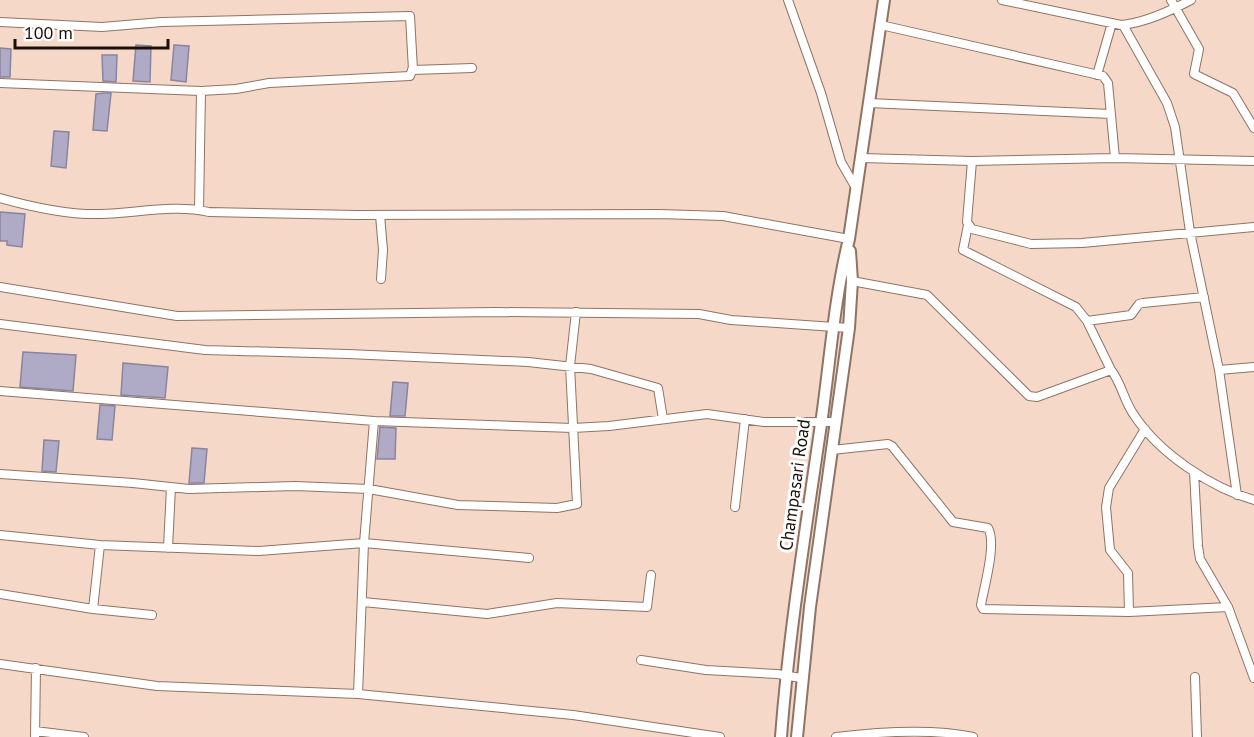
<svg xmlns="http://www.w3.org/2000/svg" width="1254" height="737" font-family="'PT Sans',sans-serif">
  <style>
    .building { fill: #afaac6; stroke: #89849f; stroke-width: 1.5 }
    .lines { fill: none; stroke-linecap: round; stroke-linejoin: round }
    .minor-casing { stroke: #8e7465; stroke-width: 10 }
    .secondary-casing { stroke: #8e7465; stroke-width: 14 }
    .minor { stroke: #fff; stroke-width: 8 }
    .secondary { stroke: #fff; stroke-width: 10 }
    .labels { text-anchor: middle; stroke-width: 6; stroke-linejoin: round; paint-order: stroke }
    .street-label { font-size: 18px; fill: #1a100a; stroke: #fff }
  </style>
  <rect width="100%" height="100%" fill="#f6d8c8"/>
  <path class="building" d="M136,45l15,1 -1,36 -17,-1z
    M174,45l15,1 -3,36 -15,-2z
    M0,48l11,1 -1,28h-10z
    M102,55h15l-1,27 -13,-1z
    M104,93h7l-4,38 -14,-1 3,-36z
    M54,131l15,1 -3,36 -15,-2z
    M0,212l25,2 -3,33 -15,-2v-4h-7z
    M23,352l53,3 -3,36 -53,-4z
    M123,363l45,4 -3,31 -44,-3z
    M393,382l15,1 -3,33h-15z
    M100,405l15,1 -3,34 -15,-1z
    M380,427l16,1 -1,31h-18z
    M44,440l15,1 -3,31 -14,-1z
    M192,448l15,1 -3,34h-15z"/>
  <g class="lines">
    <defs>
      <path id="minor" d="M788,0l33,93 20,69 15,26
        M1002,0l119,25c24,-2 49,-14 70,-25
        M1171,0l28,49 -5,25 39,19 21,35
        M0,22l102,5 60,-5 248,-6 3,54 59,-2
        M881,25l222,51 5,7 7,75
        M1123,25l44,78 8,24 15,105 29,138 18,125
        M1097,75l15,-52
        M0,83l201,8 -2,119
        M201,91l35,-2 33,-6 141,-7 3,-9
        M869,103l242,11
        M861,158l111,3 143,-3 139,3
        M972,161l-5,61 5,7 59,15 51,-1 172,-16
        M0,198c32,9 67,17 101,16 36,-1 73,-10 108,-2l148,3 302,-1 64,2 126,23
        M380,215l3,35 -2,29
        M968,225l-5,25 113,57 11,14 24,49
        M852,281l75,14 102,101 8,1 74,-27c10,12 13,31 23,45 25,38 77,73 120,85
        M0,287l177,29 319,-4 203,2 32,6 118,8
        M1087,321l44,-6 8,-11 4,-1 61,-6
        M0,324l205,26 143,4 180,8 63,7 67,19 5,31
        M1219,370l35,-3
        M0,391l374,30 199,7 36,-2 98,-12 57,8h71
        M832,450l56,-6 4,2 61,76 35,6c9,15 -4,59 -7,77l2,4 146,3 99,-5
        M1194,472l4,74 2,13 28,48 26,71
        M0,474l133,9 56,6 106,-3 74,3 89,16 99,3 20,-4 -7,-138 6,-54
        M735,507l10,-88
        M0,535l100,10 159,6 105,-8 165,15
        M168,548l3,-61
        M0,594l93,15 59,6
        M363,602l124,12 70,-11 90,4 4,-32
        M93,609l7,-64
        M1129,612l-1,-39 -18,-23 -4,-43 3,-19 36,-59
        M641,660l65,10 71,4 24,4
        M0,664l157,22 201,8 215,21 147,22
        M1195,677l2,60
        M358,694l6,-151 10,-122
        M35,731l49,6
        M35,737l1,-69
        M836,737c41,-5 96,-9 137,0"/>
      <path id="secondary" d="M781,737c8,-105 25,-209 40,-313 9,-62 13,-124 28,-185l35,-239
        M797,737l13,-130 39,-279 3,-47 -2,-30"/>
    </defs>
    <use href="#minor" class="minor-casing"/>
    <use href="#secondary" class="secondary-casing"/>
    <use href="#minor" class="minor"/>
    <use href="#secondary" class="secondary"/>
  </g>
  <g class="labels">
    <g class="street-label">
      <text transform="translate(795 485) rotate(-82)" y="6">Champasari Road</text>
    </g>
  </g>
  <path d="M15 39v9h153v-9" fill="none" stroke="#1a100a" stroke-width="3"/>
  <text x="24" y="39" font-size="18" fill="#1a100a" stroke="#ffffff" stroke-width="4.5" paint-order="stroke">100 m</text>
</svg>
